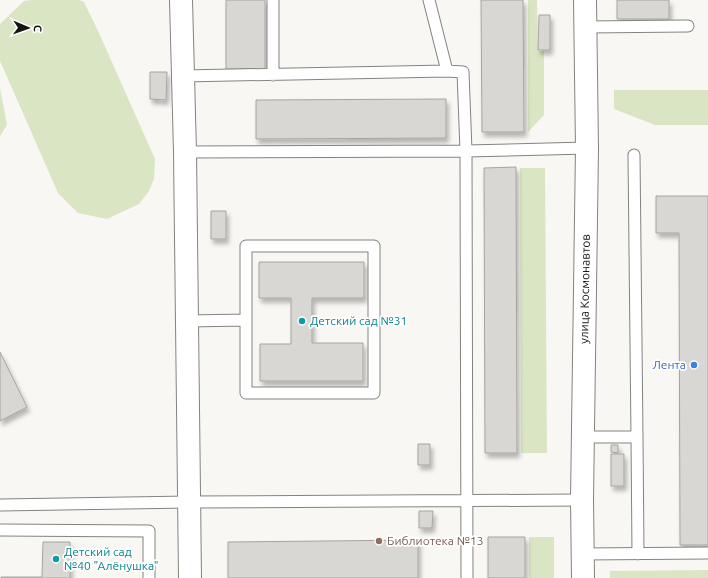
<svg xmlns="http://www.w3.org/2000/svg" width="708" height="578" font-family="Ubuntu,sans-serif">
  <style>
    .green { fill: #dae6c3 }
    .building { fill: #d8d7d3; stroke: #a6a4a1; filter: url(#shadow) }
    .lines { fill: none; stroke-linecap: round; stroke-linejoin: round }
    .service-casing { stroke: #848380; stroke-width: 13 }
    .minor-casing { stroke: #848380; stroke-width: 24 }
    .service { stroke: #fff; stroke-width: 11 }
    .minor { stroke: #fff; stroke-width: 22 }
    .culture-dot { fill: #0f9aa8; stroke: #fff; stroke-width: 1.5 }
    .shop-dot { fill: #3f7fe0; stroke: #fff; stroke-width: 1.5 }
    .education-dot { fill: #8d6e63; stroke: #fff; stroke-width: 1.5 }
    .labels { text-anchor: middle; stroke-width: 3.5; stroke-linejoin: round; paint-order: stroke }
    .street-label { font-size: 12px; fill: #141412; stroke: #fff }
    .culture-label { font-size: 12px; fill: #0d838f; stroke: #fff; text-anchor: start }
    .shop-label { font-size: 12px; fill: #366cbe; stroke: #fff; text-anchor: end }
    .education-label { font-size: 12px; fill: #785e54; stroke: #fff; text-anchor: start }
  </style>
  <defs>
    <filter id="shadow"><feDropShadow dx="2.5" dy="4.5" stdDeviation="2" flood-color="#0004"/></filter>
  </defs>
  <rect width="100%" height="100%" fill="#f9f7f3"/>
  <path class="green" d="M31,0h48l5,2 15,31 56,126 -1,20 -5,12 -10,13 -32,15 -29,-6 -20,-20 -58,-132v-37l24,-23z
    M528,0h9l1,51h6v64l-16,17z
    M0,88l7,37 -7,11z
    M614,90h94v35h-53l-41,-16z
    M520,168h25l2,285h-26z
    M529,537h25v41h-25z
    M708,570v8h-98v-7z"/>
  <path class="building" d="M226,0h39v69h-39z
    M481,0h42l1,132h-42z
    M617,0h52v19h-52z
    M539,15h11v35h-12z
    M150,72h17l-1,28 -16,-1z
    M446,99v39l-190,1v-39z
    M516,167l1,286h-32l-1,-285z
    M656,196h52v349h-28l-1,-312h-23z
    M211,211h15v28h-15z
    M259,262h105v36h-52v45h51v38h-103v-37h31v-46h-32z
    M0,352l27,55 -27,14z
    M418,444h12v21h-12z
    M611,445h7v8l-7,-1z
    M611,454h13v32h-13z
    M419,511h14l-1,17h-13z
    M488,537h37v41h-37z
    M418,540v38h-190v-36z
    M43,542h27v36h-69v-1h41z"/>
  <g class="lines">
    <defs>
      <path id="service" d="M273,0v75
        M586,27l102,-1
        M183,76l264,-5
        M185,152l281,-1 -3,-79 -16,-1 -18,-71
        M187,321l59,-1v-74h128v147h-128v-73
        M583,437h54l-3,-282
        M637,437l1,117
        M0,505l189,-3 393,-2
        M0,530l149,1v47
        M583,554l125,-1
        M467,578l-1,-427 121,-3"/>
      <path id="minor" d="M181,0l4,152 5,426
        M583,578l-1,-78 5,-352 -2,-148"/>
    </defs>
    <use href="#service" class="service-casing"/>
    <use href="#minor" class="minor-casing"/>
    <use href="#service" class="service"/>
    <use href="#minor" class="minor"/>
  </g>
  <g class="culture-dot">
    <circle cx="302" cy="321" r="4"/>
    <circle cx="56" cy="559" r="4"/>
  </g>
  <circle class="shop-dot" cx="694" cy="365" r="4"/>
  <circle class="education-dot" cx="379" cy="541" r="4"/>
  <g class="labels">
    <g class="street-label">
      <text transform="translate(585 289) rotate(-89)" y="4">улица Космонавтов</text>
    </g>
    <g class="culture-label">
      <text x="310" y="325">Детский сад №31</text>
      <text x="64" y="556">Детский сад<tspan x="64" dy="14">№40 "Алёнушка"</tspan></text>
    </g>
    <g class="shop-label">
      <text x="686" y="369">Лента</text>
    </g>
    <g class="education-label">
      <text x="387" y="545">Библиотека №13</text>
    </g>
  </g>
  <g transform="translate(28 28) rotate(92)" stroke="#ffffff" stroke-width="3" paint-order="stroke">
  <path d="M0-3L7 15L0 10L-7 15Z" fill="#141412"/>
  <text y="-6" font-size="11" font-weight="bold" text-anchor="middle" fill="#141412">С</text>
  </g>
</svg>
